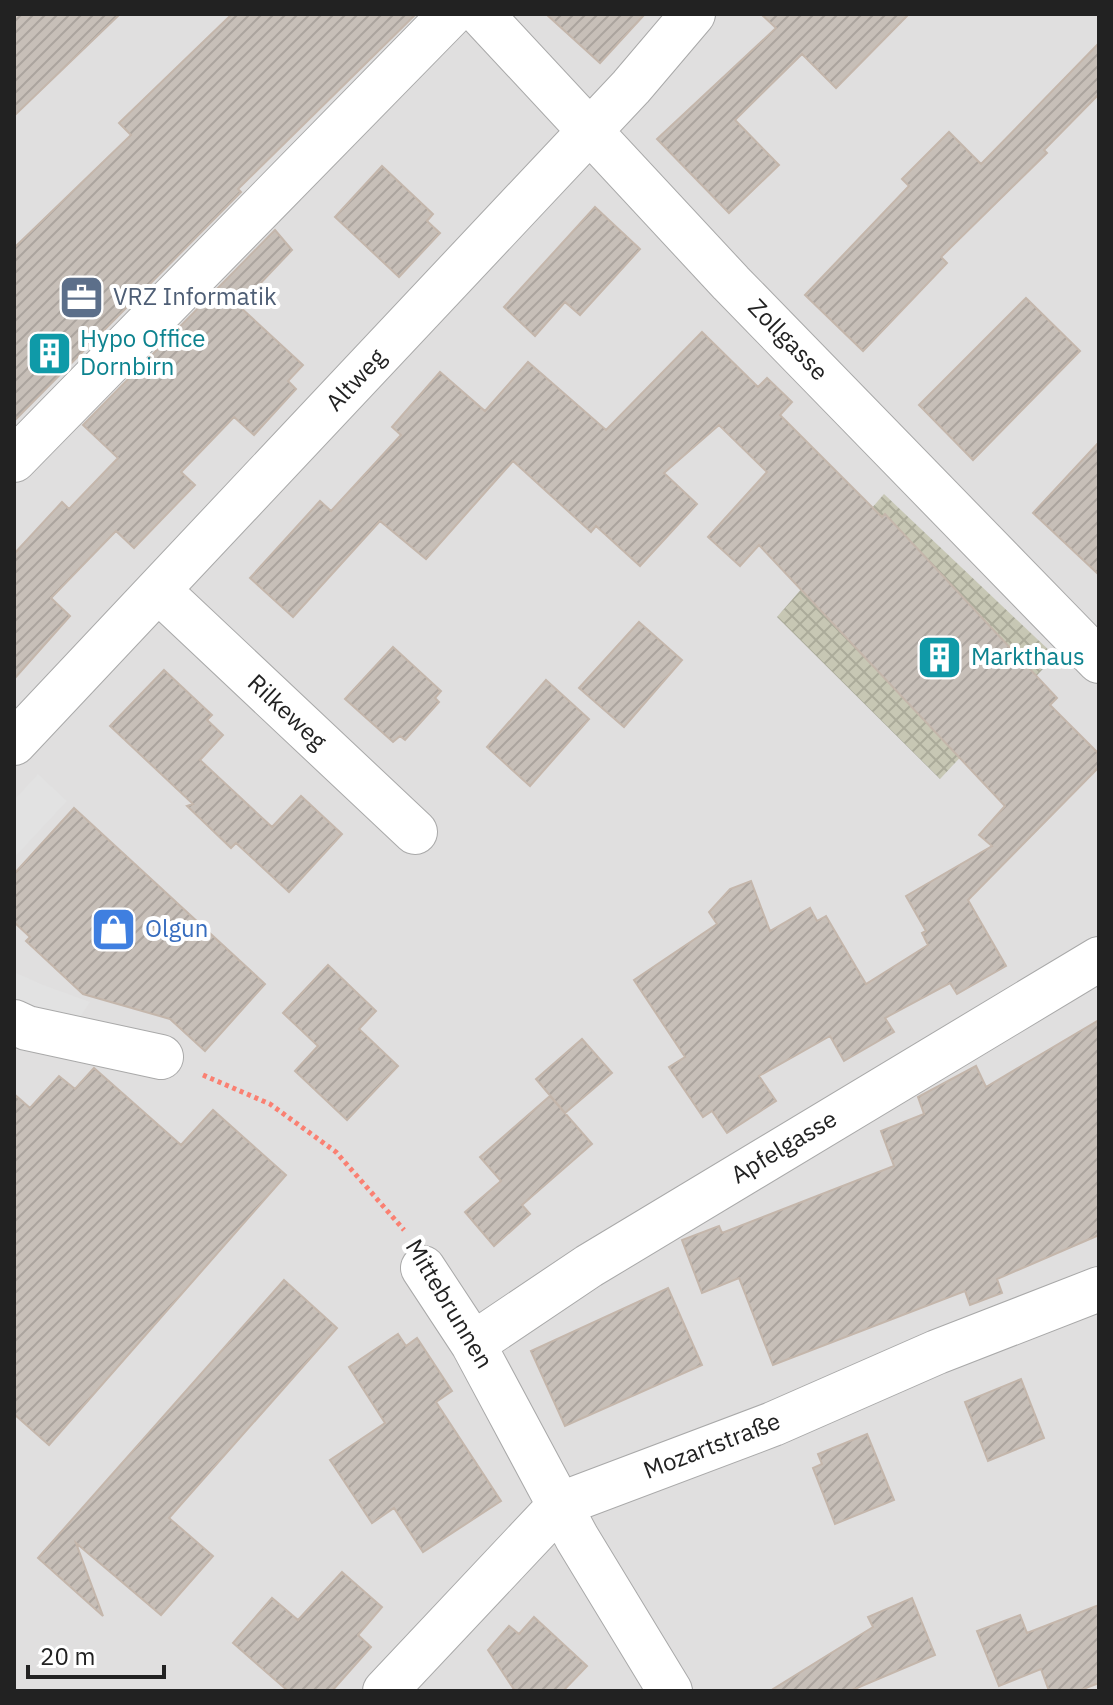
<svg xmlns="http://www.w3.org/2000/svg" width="1113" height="1705" font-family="'IBM Plex Sans',sans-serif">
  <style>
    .residential { fill: #e0dfdf }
    .construction { fill: url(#construction-cross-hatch) }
    .parking { fill: #e2e2e2 }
    .building { fill: url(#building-hatch); stroke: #c4b6ab; stroke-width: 2 }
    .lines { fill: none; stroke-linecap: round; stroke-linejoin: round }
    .minor-casing { stroke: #a9a9a9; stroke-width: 46 }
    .path { stroke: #fa8072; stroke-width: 5; stroke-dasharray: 4 4; stroke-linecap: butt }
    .minor { stroke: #fff; stroke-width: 44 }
    .labels { text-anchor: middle; stroke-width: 8; stroke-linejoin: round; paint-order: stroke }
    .service-label { font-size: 24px; fill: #4e5e75; stroke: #fff; text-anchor: start }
    .culture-label { font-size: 24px; fill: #0d838f; stroke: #fff; text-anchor: start }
    .street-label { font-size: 24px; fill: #222; stroke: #fff }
    .shop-label { font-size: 24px; fill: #366cbe; stroke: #fff; text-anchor: start }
  </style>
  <defs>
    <pattern id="construction-cross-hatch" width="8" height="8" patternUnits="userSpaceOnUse" patternTransform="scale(2)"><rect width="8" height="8" fill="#c7c7b4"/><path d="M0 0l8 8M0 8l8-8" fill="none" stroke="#abab9a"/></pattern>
    <pattern id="building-hatch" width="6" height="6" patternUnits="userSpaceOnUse" patternTransform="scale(2)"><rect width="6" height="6" fill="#c7bfb8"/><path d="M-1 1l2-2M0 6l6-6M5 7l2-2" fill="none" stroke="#aba49e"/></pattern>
  </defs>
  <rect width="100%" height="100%" fill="#f2efe9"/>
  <path class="residential" d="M14,14h1085v1677h-1085z"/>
  <path class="construction" d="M884,494l171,162 -115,123 -163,-162z"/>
  <path class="parking" d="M38,774l29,27 -53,57v-58z
    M14,972l29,13 47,17 -15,23 -61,-16z"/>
  <path class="building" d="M14,14h106l-106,102z
    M232,14h184l-178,175 3,3 -227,229v-173l117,-113 -12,-12z
    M546,14h99l-45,49z
    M761,14h148l-73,74 -34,-34 -67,66 44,45 -50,48 -72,-74 119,-111z
    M1099,43v51l-55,56 3,3 -106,104 6,6 -84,88 -58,-56 104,-109 -7,-7 47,-47 32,32z
    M382,166l51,48 -6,7 13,12 -41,44 -64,-60z
    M595,207l45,42 -60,66 -15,-13 -30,34 -31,-29z
    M275,230l17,20 -53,56 64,59 -15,16 8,8 -42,46 -20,-18 -53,55 14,13 -61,63 -18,-17 -65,67 19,18 -56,63v-125l48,-52 7,7 49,-51 -35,-33z
    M1026,298l54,53 -107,109 -54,-55z
    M702,332l56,55 9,-9 25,24 -12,13 102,102 3,-3 172,184 -7,7 49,49v13l-131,133 38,66 -49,28 -7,-11 -65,35 9,14 -50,29 -14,-25 -71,40 17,25 -49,32 -15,-22 -9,6 -34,-50 16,-10 -51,-77 83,-56 -8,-12 21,-23 21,-8 19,50 40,-23 7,13 9,-5 40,68 62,-39 -6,-12 4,-2 -20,-35 86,-50 -13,-11 26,-29 -246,-261 -19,21 -32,-29 59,-65 -48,-47 -55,48 33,31 -57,62 -44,-40 -5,6 -78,-71 -87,98 -46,-38 -87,96 -43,-39 70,-77 11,10 70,-76 -9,-8 48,-55 45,39 43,-49 78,68z
    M1099,442v133l-66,-62z
    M639,622l43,38 -58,67 -45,-39z
    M393,647l48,44 -6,7 4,4 -34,38 -5,-4 -7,6 -48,-43z
    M164,670l48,45 -5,5 16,15 -23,25 72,67 29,-31 41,38 -53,58 -53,-49 -5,5 -44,-42 6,-2 -83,-78z
    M546,680l43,39 -59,67 -43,-39z
    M74,808l191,176 -60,67 -35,-32 -87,-25 -57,-53 4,-4 -16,-15v-48z
    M328,965l48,46 -17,18 39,37 -51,54 -52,-49 23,-25 -35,-33z
    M1099,1020v215l-102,44 5,14 -32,12 -5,-14 -192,74 -34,-87 -37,15 -20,-53 37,-14 3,7 172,-67 -13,-35 43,-17 -6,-17 58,-31 10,21z
    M582,1039l30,34 -47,40 -29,-34z
    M94,1068l87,77 32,-35 73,65 -237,270 -35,-31v-320l16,14 29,-32 16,13z
    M550,1096l42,48 -70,61 8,9 -36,32 -29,-34 36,-31 -21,-24z
    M284,1280l53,48 -168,190 44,38 -52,59 -85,-72 27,73 -65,-58z
    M668,1288l34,77 -137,61 -34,-75z
    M398,1334l8,12 11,-8 35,53 -16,11 65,99 -78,51 -29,-44 -22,15 -42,-63 55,-37 -36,-56z
    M1021,1379l23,59 -56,23 -23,-59z
    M867,1434l27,66 -59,24 -22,-56 9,-4 -4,-10z
    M342,1572l40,35 -24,28 13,12 -39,44h-44l-55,-48 39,-45 26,22z
    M912,1598l23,57 -85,36h-80l103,-64 -5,-10z
    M1099,1605v78l-21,8h-29l-8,-22 -42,17 -22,-55 43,-16 7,18z
    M534,1617l53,49 -24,25h-48l-27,-41 21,-24 10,8z"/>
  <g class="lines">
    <defs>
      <path id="minor" d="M481,14l250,269 368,378
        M14,460l437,-446
        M159,591l256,241
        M14,743l617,-656 62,-73
        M14,1022l13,6 134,29
        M423,1268l50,76 104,194 93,153
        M473,1344l116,-78 510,-307
        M385,1691l176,-187 212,-80 164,-72 162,-63"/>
    </defs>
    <use href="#minor" class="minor-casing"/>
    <path class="path" d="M203,1075l67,29 66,48 68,78"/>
    <use href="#minor" class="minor"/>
  </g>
  <defs>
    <symbol id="office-square" viewBox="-11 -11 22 22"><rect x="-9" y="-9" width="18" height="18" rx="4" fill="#5c6f8a" stroke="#fff"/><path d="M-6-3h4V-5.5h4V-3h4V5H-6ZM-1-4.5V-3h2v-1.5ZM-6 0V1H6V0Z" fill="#fff"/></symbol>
    <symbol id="building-square" viewBox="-11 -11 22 22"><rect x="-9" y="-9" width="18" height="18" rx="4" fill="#0f9aa8" stroke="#fff"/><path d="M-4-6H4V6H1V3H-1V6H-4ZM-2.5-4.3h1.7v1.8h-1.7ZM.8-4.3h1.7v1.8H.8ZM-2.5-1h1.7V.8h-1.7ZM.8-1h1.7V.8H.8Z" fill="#fff"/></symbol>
    <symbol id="shop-square" viewBox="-11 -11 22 22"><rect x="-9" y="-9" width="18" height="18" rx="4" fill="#3f7fe0" stroke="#fff"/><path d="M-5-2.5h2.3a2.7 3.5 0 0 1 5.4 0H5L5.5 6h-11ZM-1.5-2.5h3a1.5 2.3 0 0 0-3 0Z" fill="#fff"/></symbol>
  </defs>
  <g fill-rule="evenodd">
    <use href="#office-square" x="56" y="272" width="51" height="51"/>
    <use href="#building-square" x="24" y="328" width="51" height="51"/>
    <use href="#building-square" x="914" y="632" width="51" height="51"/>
    <use href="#shop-square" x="88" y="904" width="51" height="51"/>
  </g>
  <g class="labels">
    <g class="service-label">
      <text x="113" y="305">VRZ Informatik</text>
    </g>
    <g class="culture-label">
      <text x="80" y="347">Hypo Office<tspan x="80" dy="28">Dornbirn</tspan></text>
      <text x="971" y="665">Markthaus</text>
    </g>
    <g class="street-label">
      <text transform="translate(788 340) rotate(46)" y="8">Zollgasse</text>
      <text transform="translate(356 380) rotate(-47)" y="8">Altweg</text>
      <text transform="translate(287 712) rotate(43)" y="8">Rilkeweg</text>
      <text transform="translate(784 1147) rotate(-31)" y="8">Apfelgasse</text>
      <text transform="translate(449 1304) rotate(59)" y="8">Mittebrunnen</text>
      <text transform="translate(712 1446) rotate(-21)" y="8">Mozartstraße</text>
    </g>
    <g class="shop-label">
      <text x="145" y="937">Olgun</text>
    </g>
  </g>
  <rect width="1113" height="1705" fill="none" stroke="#222222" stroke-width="32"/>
  <path d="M28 1665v12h136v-12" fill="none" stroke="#222222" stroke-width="4"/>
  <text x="40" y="1665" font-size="24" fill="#222222" stroke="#ffffff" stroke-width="6" paint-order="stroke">20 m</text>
</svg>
